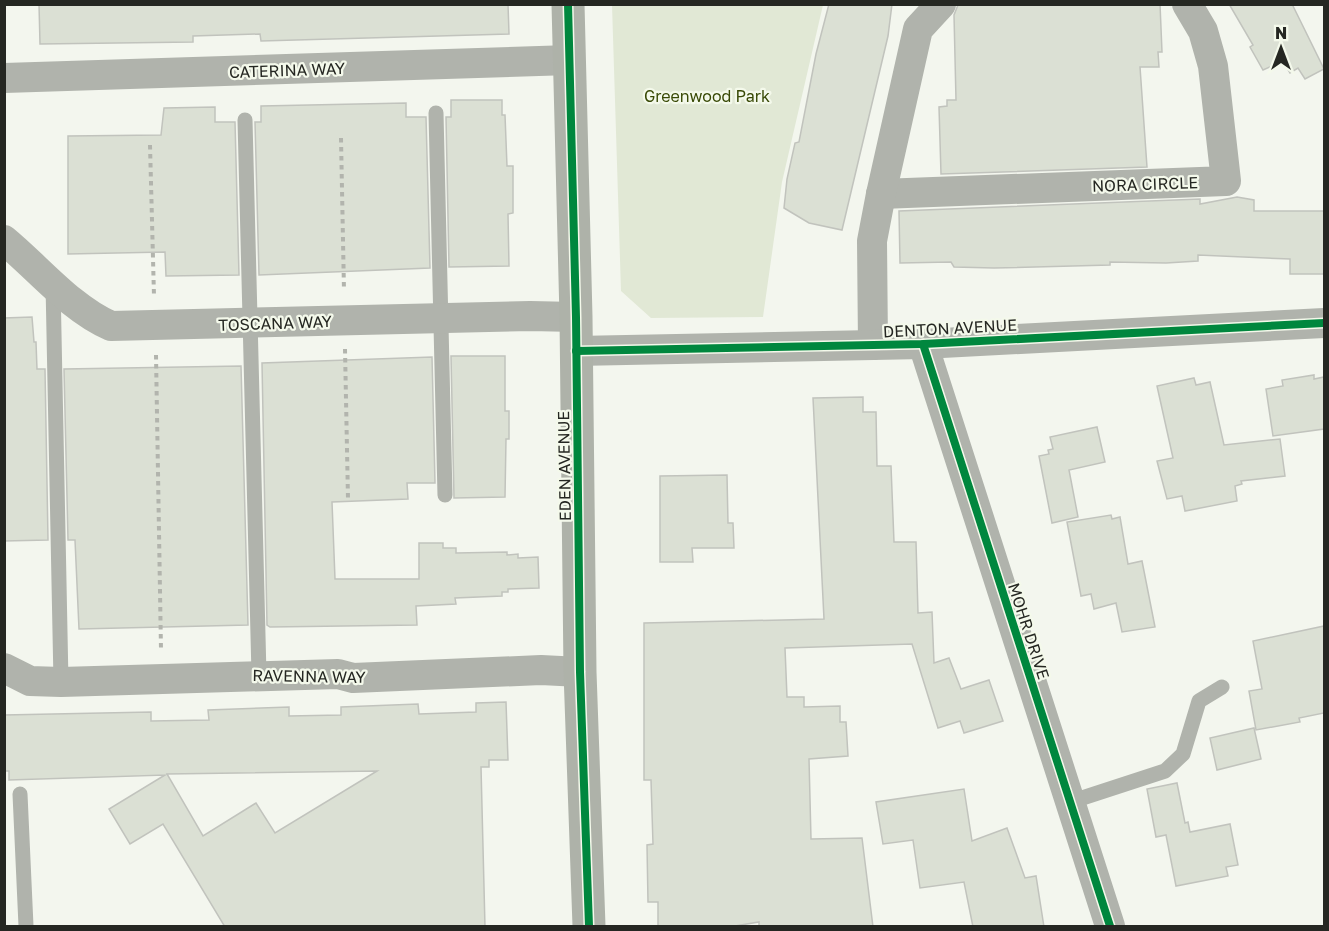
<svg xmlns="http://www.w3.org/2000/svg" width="1329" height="931" viewBox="0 0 1329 931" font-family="'Golos Text',sans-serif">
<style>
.green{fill:#e1e8d5}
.building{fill:#dbe0d4;stroke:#c1c3bd;stroke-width:1.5;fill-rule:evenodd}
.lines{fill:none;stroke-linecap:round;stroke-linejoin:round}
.path{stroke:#b2b4ad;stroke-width:4;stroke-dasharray:4.5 4.5;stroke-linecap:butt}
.lane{stroke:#b0b3ac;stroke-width:15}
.street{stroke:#b0b3ac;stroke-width:30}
.secondary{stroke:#aeb2a9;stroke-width:33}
.cycleway-casing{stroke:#f4f9eb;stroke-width:11}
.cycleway{stroke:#00873e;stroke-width:8}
.labels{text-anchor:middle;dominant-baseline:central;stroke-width:4.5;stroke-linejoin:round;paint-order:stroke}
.street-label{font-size:16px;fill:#252722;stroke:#f4f9eb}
.park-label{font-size:16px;fill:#384905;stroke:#f4f9eb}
</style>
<rect width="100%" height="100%" fill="#f3f6ee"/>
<polygon class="green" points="612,5 823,5 782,182 763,317 651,318 621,291"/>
<g class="building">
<polygon points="39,4 508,4 509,34 261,41 260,34 193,36 193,42 40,44"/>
<polygon points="829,4 892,4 888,36 842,230 809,223 784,208 787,179 795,143 799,142 816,54"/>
<polygon points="1160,4 1162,52 1158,52 1159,67 1140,67 1147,167 941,174 939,107 947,106 947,100 956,100 954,15 958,5"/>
<polygon points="1229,4 1292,4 1324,69 1305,79 1298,68 1290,73 1283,61 1263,70 1250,47 1253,45"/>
<polygon points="451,100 502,100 502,115 505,115 507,166 513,166 513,213 508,214 509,266 449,267 446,117 451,117"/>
<polygon points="406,103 406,117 426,117 430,268 259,275 255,122 261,122 261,106"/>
<polygon points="215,107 215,122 235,122 239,275 166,276 165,252 68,254 68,136 161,135 164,108"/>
<polygon points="1237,197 1254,200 1254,211 1324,211 1324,274 1290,274 1290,259 1198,255 1198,261 1166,263 1110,262 1110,265 994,268 954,267 951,262 900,263 899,211 1200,199 1200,204"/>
<polygon points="32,317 34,342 36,342 37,369 45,369 48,540 4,541 4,318"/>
<polygon points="451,356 505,356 505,411 509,411 509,439 506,439 505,497 454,498"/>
<polygon points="432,357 435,483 407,483 408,499 332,502 335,579 419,579 419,543 443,543 443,548 456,548 456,553 507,552 507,555 518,554 518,558 538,557 539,588 508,589 508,592 502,592 502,596 455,598 456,604 416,606 417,625 270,627 267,625 262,363"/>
<polygon points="241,366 248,625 79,629 75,540 68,540 64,369"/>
<polygon points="1314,375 1314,379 1324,377 1324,429 1273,436 1266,389 1283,386 1282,380"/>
<polygon points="1194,378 1196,385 1210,382 1224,445 1280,439 1285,476 1241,481 1242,484 1235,486 1237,501 1185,511 1182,496 1167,499 1157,461 1173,458 1157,386"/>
<polygon points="863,397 863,412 876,412 877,466 891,466 894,542 916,542 918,613 932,612 934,663 949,658 961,689 989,680 1003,721 964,733 960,721 938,728 912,644 785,648 787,697 804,697 804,707 840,706 840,722 846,722 848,756 809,759 811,839 862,838 873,927 759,927 759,922 729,927 658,927 658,902 648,902 647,845 653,844 651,780 644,780 644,623 824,619 813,398"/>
<polygon points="1097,427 1105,462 1069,470 1078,517 1052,523 1039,456 1049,454 1048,450 1053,449 1050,437"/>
<polygon points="727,475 728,523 733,523 734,548 692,548 693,562 660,562 660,476"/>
<polygon points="1111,515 1112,519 1120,517 1128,564 1142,561 1155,627 1122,632 1116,603 1094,609 1091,594 1081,596 1067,522"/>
<polygon points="1324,626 1324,713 1299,718 1300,722 1256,730 1249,691 1262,689 1253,641"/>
<path d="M506 702 508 760H489V767H481L485 927H225L163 824 130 844 109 809 165 775 9 780V771H4V715L151 712V721L209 720 208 710 289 707V716L341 715V707L418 704 419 714 476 712V703ZM377 771 275 833 256 803 203 836 167 774Z"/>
<polygon points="1254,728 1261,759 1217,770 1210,738"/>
<polygon points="1177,783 1185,823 1188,822 1190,832 1230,824 1238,865 1226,867 1228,876 1176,886 1166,835 1156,837 1147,789"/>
<polygon points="964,789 972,841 1007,828 1025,878 1036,876 1044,927 973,927 964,882 920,888 913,840 883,844 876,802"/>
</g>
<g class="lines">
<g class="path">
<polyline points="341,138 344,291"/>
<polyline points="150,145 154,296"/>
<polyline points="345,349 348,499"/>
<polyline points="156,355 161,650"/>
</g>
<g class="lane">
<polyline points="436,113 445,495"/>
<polyline points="245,120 259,675"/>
<polyline points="53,284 61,682"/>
<polyline points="20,794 26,926"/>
<polyline points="1070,802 1165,771 1183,754 1199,701 1222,687"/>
</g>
<g class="street">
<polyline points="4,78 570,60"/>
<polyline points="881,194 1226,181 1213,66 1203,31 1187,4"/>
<path d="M4 240C38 268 70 308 111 326L530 316 576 317"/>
<polyline points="923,344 1110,926"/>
<polyline points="873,345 872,241 881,194 918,29 941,4"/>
<polyline points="576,351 923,344 1324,323"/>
<polyline points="4,668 30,681 61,682 338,674 353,678 541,670 580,672"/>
</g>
<polyline class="secondary" points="568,4 576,317 580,672 589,926"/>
<defs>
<g id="cycleway">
<polyline points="568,4 576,317 580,672 589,926"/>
<polyline points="923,344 1110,926"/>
<polyline points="576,351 923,344 1324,323"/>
</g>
</defs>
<use href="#cycleway" class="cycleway-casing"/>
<use href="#cycleway" class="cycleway"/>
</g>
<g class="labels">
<g class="street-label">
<text transform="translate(287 70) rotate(-2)">CATERINA WAY</text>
<text transform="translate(1145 184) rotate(-2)">NORA CIRCLE</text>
<text transform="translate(275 323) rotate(-2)">TOSCANA WAY</text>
<text transform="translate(950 328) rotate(-3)">DENTON AVENUE</text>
<text transform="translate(564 466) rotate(-91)">EDEN AVENUE</text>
<text transform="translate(1029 631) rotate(72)">MOHR DRIVE</text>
<text transform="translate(309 676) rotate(1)">RAVENNA WAY</text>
</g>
<g class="park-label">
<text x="707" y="96">Greenwood Park</text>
</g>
</g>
<rect width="1329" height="931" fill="none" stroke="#252722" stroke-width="12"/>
<g transform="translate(1281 48)" stroke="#f4f9eb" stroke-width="4.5" paint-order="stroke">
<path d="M0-4.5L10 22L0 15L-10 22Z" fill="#252722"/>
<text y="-9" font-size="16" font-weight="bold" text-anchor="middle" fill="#252722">N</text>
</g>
</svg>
